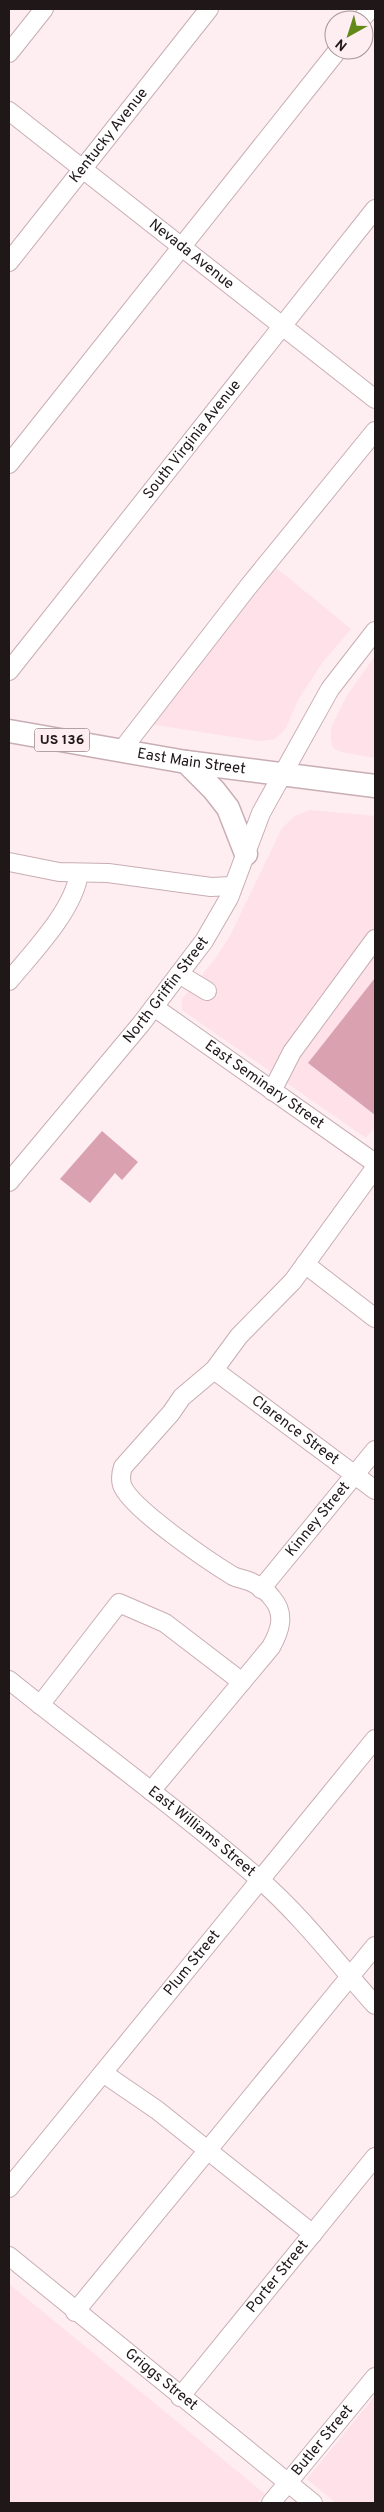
<svg xmlns="http://www.w3.org/2000/svg" width="384" height="2512" viewBox="0 0 384 2512" font-family="Overpass,sans-serif">
<style>
.built{fill:#ffe1e9}
.building{fill:#daa2b1}
.lines{fill:none;stroke-linecap:round;stroke-linejoin:round}
.minor-casing{stroke:#c8aeb4;stroke-width:20}
.major-casing{stroke:#c8aeb4;stroke-width:25}
.minor{stroke:#fff;stroke-width:18}
.major{stroke:#fff;stroke-width:22}
.labels{text-anchor:middle;dominant-baseline:central;stroke-width:4.5;stroke-linejoin:round;paint-order:stroke}
.shield{fill:#feedf1;stroke:#63575a;stroke-width:1}
.shield-label{font-size:14px;font-weight:bold;fill:#201719}
.street-label{font-size:15px;fill:#201719;stroke:#feedf1}
</style>
<rect width="100%" height="100%" fill="#feedf1"/>
<g class="built">
<polygon points="269,562 351,629 322,663 298,700 286,728 275,739 259,741 143,723"/>
<polygon points="375,656 375,758 341,752 333,748 331,740 331,728 346,697"/>
<polygon points="310,810 375,816 375,1127 366,1138 182,1010 182,999 215,959 230,936 282,828 295,816"/>
<polygon points="9,2284 265,2494 257,2503 9,2503"/>
<polygon points="375,2396 375,2503 336,2503 307,2479"/>
</g>
<g class="building">
<polygon points="375,978 375,1115 308,1063"/>
<polygon points="102,1131 138,1162 122,1180 115,1173 90,1203 60,1179"/>
</g>
<g class="lines">
<defs>
<g id="minor">
<polyline points="361,20 370,9"/>
<polyline points="9,53 44,9"/>
<path id="s1" d="M9 111 375 399"/>
<path id="s2" d="M9 262 209 9"/>
<polyline points="9,464 338,50"/>
<path id="s3" d="M9 671 375 209"/>
<polyline points="121,751 248,587 375,431"/>
<polyline points="9,862 59,872 108,873 211,887 233,886"/>
<polyline points="179,974 207,991"/>
<path d="M9 981C33 952 74 910 79 873"/>
<path id="s4" d="M154 1007 375 1163"/>
<polyline points="272,1091 292,1052 375,939"/>
<path id="s5" d="M9 1182 141 1024 204 941 229 898 261 813 330 689 375 631"/>
<polyline points="305,1264 375,1318"/>
<path id="s6" d="M214 1370 375 1490"/>
<path id="s7" d="M261 1589 375 1450"/>
<path id="s8" d="M9 1680C92 1747 179 1809 259 1879 302 1916 337 1963 375 2005"/>
<polyline points="40,1705 119,1603 165,1623 242,1682"/>
<path d="M151 1791 271 1647C280 1631 286 1614 272 1598 268 1592 258 1585 251 1582 245 1579 239 1579 233 1576 210 1562 130 1508 122 1485 120 1478 121 1473 123 1467L171 1413 182 1397 214 1370 239 1336 293 1281 375 1168"/>
<polyline points="103,2073 157,2110 313,2234"/>
<path id="s9" d="M9 2188 375 1739"/>
<path id="s10" d="M9 2256 313 2503"/>
<polyline points="75,2312 375,1946"/>
<path id="s11" d="M180 2397 375 2157"/>
<path id="s12" d="M271 2503 375 2377"/>
</g>
<g id="major">
<path id="s13" d="M9 731 186 762 375 786"/>
<polyline points="186,762 214,790 228,808 246,854"/>
</g>
</defs>
<use href="#minor" class="minor-casing"/>
<use href="#major" class="major-casing"/>
<use href="#minor" class="minor"/>
<use href="#major" class="major"/>
</g>
<g class="labels">
<rect class="shield" x="34.5" y="728.5" width="55" height="23" rx="4"/>
<g class="shield-label">
<text x="62" y="740">US 136</text>
</g>
<g class="street-label">
<text stroke="none"><textPath href="#s2" startOffset="161">Kentucky Avenue</textPath></text>
<text stroke="none"><textPath href="#s1" startOffset="232">Nevada Avenue</textPath></text>
<text stroke="none"><textPath href="#s3" startOffset="295">South Virginia Avenue</textPath></text>
<text stroke="none"><textPath href="#s13" startOffset="185">East Main Street</textPath></text>
<text stroke="none"><textPath href="#s5" startOffset="248">North Griffin Street</textPath></text>
<text stroke="none"><textPath href="#s4" startOffset="135">East Seminary Street</textPath></text>
<text stroke="none"><textPath href="#s6" startOffset="101">Clarence Street</textPath></text>
<text stroke="none"><textPath href="#s7" startOffset="90">Kinney Street</textPath></text>
<text stroke="none"><textPath href="#s8" startOffset="245">East Williams Street</textPath></text>
<text stroke="none"><textPath href="#s9" startOffset="290">Plum Street</textPath></text>
<text stroke="none"><textPath href="#s11" startOffset="155">Porter Street</textPath></text>
<text stroke="none"><textPath href="#s10" startOffset="196">Griggs Street</textPath></text>
<text stroke="none"><textPath href="#s12" startOffset="81">Butler Street</textPath></text>
</g>
</g>
<rect width="384" height="2512" fill="none" stroke="#201719" stroke-width="20"/>
<g transform="translate(349 35) rotate(219)"><circle r="24" fill="#feedf1" stroke="#a5979b"/>
<path d="M0-4L9 19L0 12L-9 19Z" fill="#618a18"/>
<text y="-8" font-size="14" font-weight="bold" text-anchor="middle" fill="#201719">N</text>
</g>
</svg>
